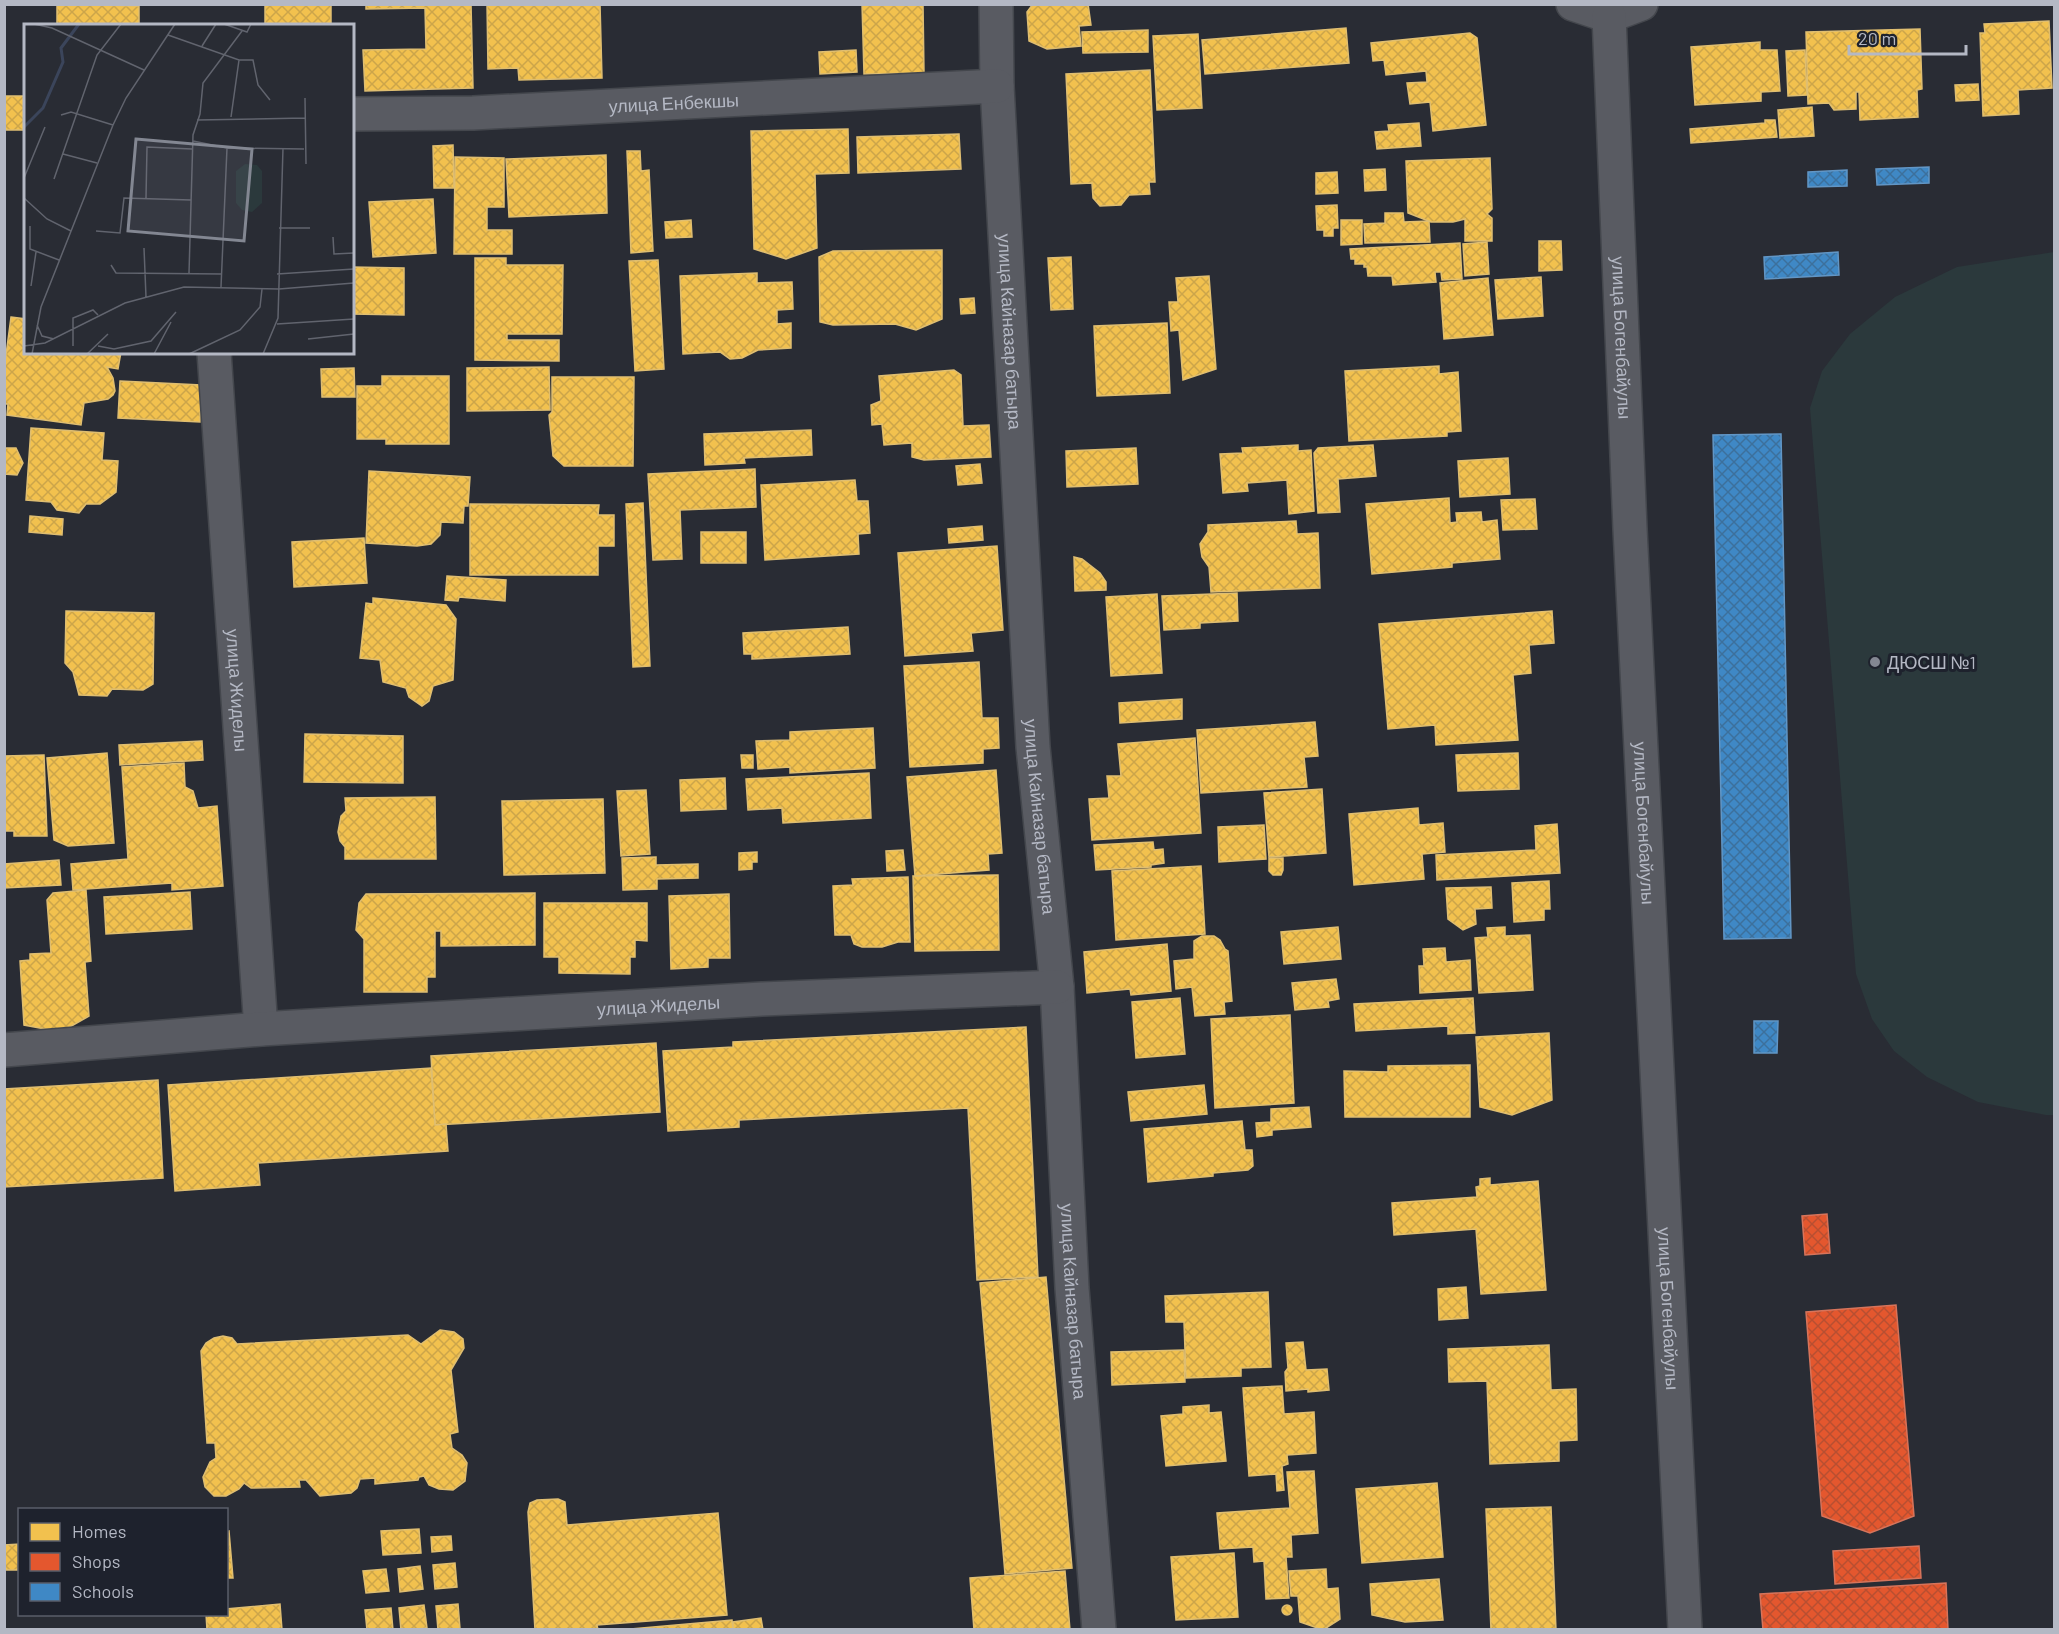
<svg xmlns="http://www.w3.org/2000/svg" width="2059" height="1634" viewBox="0 0 2059 1634" font-family="Barlow,sans-serif">
<style>
.green{fill:#2b393c}
.homes{fill:url(#homes-cross-hatch);stroke:#dfbe71;stroke-width:1.5}
.shops{fill:url(#shops-cross-hatch);stroke:#d6745b;stroke-width:1.5}
.schools{fill:url(#schools-cross-hatch);stroke:#6296c5;stroke-width:1.5}
.lines{fill:none;stroke-linecap:round;stroke-linejoin:round}
.minor-casing{stroke:#44474d;stroke-width:36}
.minor{stroke:#595b62;stroke-width:33}
.poi-dot{fill:#838792;stroke:#1e222d;stroke-width:2}
.labels{text-anchor:middle;dominant-baseline:central;stroke-width:6;stroke-linejoin:round;paint-order:stroke}
.street-label{font-size:18px;fill:#b4b8c4;stroke:#1e222d}
.poi-label{font-size:18px;fill:#b4b8c4;stroke:#1e222d;text-anchor:start}
.inset-river{fill:none;stroke:#3b455b;stroke-width:3}
.inset-road{fill:none;stroke:#61646e;stroke-width:1.5}
.view{fill:#838792;fill-opacity:0.15;stroke:#838792;stroke-width:3}
.inset-edge{fill:none;stroke:#b4b8c4;stroke-width:3}
</style>
<defs>
<pattern id="homes-cross-hatch" width="8" height="8" patternUnits="userSpaceOnUse" patternTransform="scale(1.5)"><rect width="8" height="8" fill="#f2c14e"/><path d="M0 0l8 8M0 8l8-8" fill="none" stroke="#cca54a"/></pattern>
<pattern id="shops-cross-hatch" width="8" height="8" patternUnits="userSpaceOnUse" patternTransform="scale(1.5)"><rect width="8" height="8" fill="#e4572e"/><path d="M0 0l8 8M0 8l8-8" fill="none" stroke="#b84f31"/></pattern>
<pattern id="schools-cross-hatch" width="8" height="8" patternUnits="userSpaceOnUse" patternTransform="scale(1.5)"><rect width="8" height="8" fill="#3f88c5"/><path d="M0 0l8 8M0 8l8-8" fill="none" stroke="#3c709c"/></pattern>
</defs>
<rect width="100%" height="100%" fill="#292c34"/>
<polygon class="green" points="2054,252 2054,1115 2046,1115 1978,1102 1927,1077 1894,1051 1872,1019 1856,974 1810,408 1822,371 1850,334 1895,297 1957,267"/>
<g class="homes">
<polygon points="57,4 139,6 139,26 57,26"/>
<polygon points="265,4 331,4 331,24 347,24 347,26 265,26"/>
<polygon points="366,4 471,4 473,88 365,91 363,50 426,49 425,8 366,9"/>
<polygon points="487,4 600,4 602,78 519,80 518,68 488,69"/>
<polygon points="862,4 923,4 924,73 864,74"/>
<polygon points="1033,4 1088,4 1091,25 1079,26 1081,46 1047,49 1029,41 1027,12"/>
<polygon points="2049,21 2052,88 2018,90 2019,114 1983,116 1980,33 1985,33 1984,24"/>
<polygon points="1346,28 1349,63 1205,74 1202,40"/>
<polygon points="1920,29 1922,89 1917,90 1918,117 1860,120 1859,92 1856,92 1856,109 1834,110 1829,103 1808,104 1806,32"/>
<polygon points="1148,30 1148,52 1083,53 1082,32"/>
<polygon points="1470,33 1477,38 1486,125 1433,131 1430,102 1410,104 1407,83 1427,82 1426,71 1386,75 1384,60 1373,61 1371,43"/>
<polygon points="1198,34 1202,108 1157,110 1153,36"/>
<polygon points="1760,42 1760,50 1777,50 1780,91 1761,92 1761,101 1695,105 1691,47"/>
<polygon points="856,50 857,72 820,74 819,52"/>
<polygon points="1805,50 1807,95 1788,96 1786,51"/>
<polygon points="1150,70 1155,182 1149,182 1150,194 1129,195 1121,205 1100,206 1093,198 1092,183 1071,184 1066,74"/>
<polygon points="1978,84 1979,100 1956,101 1955,85"/>
<rect x="4" y="96" width="22" height="34"/>
<polygon points="1812,107 1814,136 1780,138 1778,110"/>
<polygon points="1765,120 1775,120 1777,137 1691,143 1690,129 1765,123"/>
<polygon points="1419,123 1421,146 1377,149 1375,132 1389,131 1388,125"/>
<polygon points="848,129 849,173 815,174 817,248 786,259 754,249 751,131"/>
<polygon points="959,134 961,169 858,173 857,137"/>
<polygon points="453,145 454,188 434,188 433,146"/>
<polygon points="627,151 640,151 641,171 649,170 653,251 631,253"/>
<polygon points="606,155 607,213 509,217 506,159"/>
<polygon points="455,157 504,158 504,207 487,207 487,230 512,230 512,254 454,254"/>
<polygon points="1490,158 1492,209 1487,214 1492,218 1492,241 1465,241 1465,219 1453,222 1431,222 1408,213 1406,161"/>
<polygon points="1385,169 1386,190 1365,191 1364,170"/>
<polygon points="1337,172 1338,193 1316,194 1316,173"/>
<polygon points="433,199 436,253 373,257 369,202"/>
<polygon points="1337,205 1338,228 1333,228 1333,236 1324,236 1324,230 1317,230 1316,206"/>
<polygon points="1385,213 1403,213 1404,222 1429,221 1430,242 1365,243 1364,224 1385,223"/>
<polygon points="691,220 692,237 666,238 665,222"/>
<polygon points="1341,220 1362,220 1362,244 1341,245"/>
<polygon points="1539,241 1561,241 1562,270 1539,271"/>
<polygon points="1487,242 1489,274 1465,276 1463,244"/>
<polygon points="1460,243 1462,279 1442,280 1441,272 1435,272 1436,282 1393,285 1392,276 1368,276 1367,267 1364,267 1364,264 1355,264 1355,259 1351,259 1350,249"/>
<polygon points="942,250 942,319 916,330 895,324 833,325 820,322 819,257 833,251"/>
<polygon points="1071,257 1073,309 1051,310 1048,258"/>
<polygon points="475,258 506,258 506,265 563,265 562,334 507,334 507,340 559,340 559,361 475,360"/>
<polygon points="658,260 664,369 635,371 629,261"/>
<polygon points="352,267 404,268 404,315 352,314"/>
<polygon points="757,273 757,283 792,282 793,309 777,310 777,324 791,323 791,348 758,350 742,358 730,359 720,352 683,354 680,276"/>
<polygon points="1209,276 1216,369 1183,380 1179,330 1171,331 1169,302 1178,302 1176,278"/>
<polygon points="1541,277 1543,316 1498,319 1495,280"/>
<polygon points="1488,278 1493,335 1444,339 1440,283"/>
<polygon points="974,298 975,313 961,314 960,299"/>
<polygon points="11,317 26,319 26,352 121,352 118,369 107,367 113,378 115,391 113,395 108,399 84,403 81,425 7,415 8,404 4,404 4,370"/>
<polygon points="1167,323 1170,393 1097,396 1094,326"/>
<polygon points="1439,366 1439,374 1458,372 1461,431 1447,432 1447,436 1349,441 1345,371"/>
<polygon points="549,367 550,410 467,411 467,368"/>
<polygon points="354,368 355,397 322,397 321,369"/>
<polygon points="954,370 961,375 963,426 989,425 991,457 924,460 912,457 912,443 884,445 882,424 872,425 871,405 881,401 879,376"/>
<polygon points="382,376 449,376 449,444 386,444 386,439 357,439 357,386 382,386"/>
<polygon points="552,377 634,377 633,466 564,466 553,456 549,415 552,412"/>
<polygon points="120,381 201,385 200,422 118,418"/>
<polygon points="31,428 104,433 102,460 118,461 116,492 100,504 86,504 79,513 57,510 51,502 26,500"/>
<polygon points="811,430 812,455 744,458 745,463 705,465 704,434"/>
<polygon points="1298,445 1298,451 1311,450 1314,511 1289,514 1287,480 1247,483 1248,491 1223,493 1220,454 1243,453 1242,448"/>
<polygon points="1373,445 1376,476 1338,479 1340,512 1318,513 1314,453 1318,448"/>
<polygon points="4,448 16,448 23,463 17,475 4,474"/>
<polygon points="1136,448 1138,484 1067,487 1066,451"/>
<polygon points="1508,458 1510,494 1460,497 1458,461"/>
<polygon points="980,464 982,483 958,485 956,466"/>
<polygon points="755,469 756,507 680,510 682,559 653,560 648,474"/>
<polygon points="369,471 470,477 468,506 464,506 463,523 441,522 440,535 431,544 417,546 366,543"/>
<polygon points="855,480 857,501 868,501 870,533 858,534 859,554 765,560 761,485"/>
<polygon points="1449,498 1450,523 1457,522 1456,513 1481,512 1482,522 1497,520 1500,559 1452,563 1452,567 1372,574 1366,504"/>
<polygon points="1535,499 1537,529 1503,530 1501,500"/>
<polygon points="643,503 650,666 633,667 626,504"/>
<polygon points="470,504 599,505 598,515 614,515 614,546 598,546 598,575 470,575"/>
<polygon points="30,516 63,519 62,535 29,532"/>
<polygon points="1296,521 1297,534 1318,533 1320,588 1211,592 1209,567 1202,557 1200,544 1208,532 1208,525"/>
<polygon points="982,526 983,540 949,543 948,529"/>
<rect x="701" y="532" width="45" height="31"/>
<polygon points="364,538 367,583 294,587 292,542"/>
<polygon points="997,546 1003,630 971,633 973,651 905,656 898,553"/>
<polygon points="1074,557 1082,559 1100,573 1106,582 1106,590 1075,591"/>
<polygon points="447,576 506,580 505,601 459,597 458,601 445,600"/>
<polygon points="1237,593 1238,621 1200,623 1200,628 1164,630 1162,596"/>
<polygon points="1157,594 1162,673 1111,676 1106,597"/>
<polygon points="373,598 446,605 456,619 453,680 433,686 429,701 422,706 409,697 406,688 383,682 380,660 360,658 366,603 373,604"/>
<polygon points="66,611 154,613 153,684 143,690 112,689 107,696 79,695 73,672 65,663"/>
<polygon points="1552,611 1554,643 1529,645 1531,673 1513,675 1518,740 1436,745 1435,725 1388,729 1379,624"/>
<polygon points="848,627 850,654 752,659 752,654 744,654 743,633"/>
<polygon points="979,662 982,718 998,718 999,748 983,749 983,763 910,767 904,666"/>
<polygon points="1182,699 1182,719 1120,723 1119,703"/>
<polygon points="1315,722 1318,756 1304,757 1307,787 1201,793 1197,730"/>
<polygon points="873,728 875,768 790,773 790,767 758,769 756,741 790,740 790,732"/>
<polygon points="305,734 403,736 403,783 304,782"/>
<polygon points="1195,738 1201,833 1092,840 1089,799 1109,798 1107,776 1121,776 1118,744"/>
<polygon points="202,741 203,760 120,765 119,745"/>
<polygon points="107,753 114,843 68,846 54,840 47,758"/>
<polygon points="1518,753 1519,789 1458,791 1456,755"/>
<polygon points="44,755 47,836 14,836 14,831 4,831 4,756"/>
<polygon points="741,755 753,755 753,768 742,768"/>
<polygon points="184,763 185,787 193,791 198,808 217,806 223,886 172,890 172,883 73,890 71,864 128,859 122,767"/>
<polygon points="996,770 1002,853 988,854 989,870 915,876 907,777"/>
<polygon points="869,773 871,818 783,823 782,808 748,810 746,779"/>
<polygon points="725,778 726,809 681,811 680,780"/>
<polygon points="1322,789 1326,853 1269,857 1264,793"/>
<polygon points="646,790 650,854 621,856 617,791"/>
<polygon points="435,797 436,859 345,859 345,847 340,841 338,832 341,816 346,811 345,798"/>
<polygon points="603,799 605,873 504,875 502,801"/>
<polygon points="1418,808 1419,825 1443,823 1445,852 1422,854 1424,879 1354,885 1349,814"/>
<polygon points="1557,824 1560,873 1437,880 1436,855 1536,850 1535,826"/>
<polygon points="1264,825 1266,859 1219,862 1218,827"/>
<polygon points="1153,842 1154,850 1163,849 1164,863 1151,865 1151,867 1096,870 1094,845"/>
<polygon points="903,850 905,870 887,871 886,851"/>
<polygon points="757,852 757,862 752,862 752,869 739,870 739,853"/>
<polygon points="656,857 656,865 698,864 698,878 657,879 657,889 623,890 622,858"/>
<polygon points="1269,858 1283,858 1283,870 1281,875 1273,875 1269,871"/>
<polygon points="59,860 61,885 4,888 4,864"/>
<polygon points="1201,866 1205,934 1116,940 1112,871"/>
<polygon points="998,875 999,950 915,951 913,876"/>
<polygon points="908,877 910,942 898,942 882,947 862,947 854,944 851,935 835,935 833,886 853,885 852,879"/>
<polygon points="1549,881 1550,909 1544,909 1544,920 1514,922 1512,883"/>
<polygon points="1491,887 1492,908 1475,909 1476,924 1463,930 1448,919 1446,888"/>
<polygon points="86,890 91,961 85,962 89,1016 61,1032 24,1025 20,961 30,960 30,954 51,953 47,900 53,893"/>
<polygon points="190,892 192,929 106,934 104,897"/>
<polygon points="535,893 535,945 441,946 441,931 435,931 435,977 427,977 427,992 364,992 364,939 356,930 359,903 366,894"/>
<polygon points="729,894 730,958 708,958 708,967 671,969 669,896"/>
<polygon points="544,903 647,903 647,941 635,940 635,957 630,957 630,974 559,973 559,957 544,957"/>
<polygon points="1338,927 1341,959 1284,964 1281,932"/>
<polygon points="1505,927 1505,936 1530,935 1533,990 1479,993 1475,938 1488,937 1487,928"/>
<polygon points="1202,936 1214,936 1220,940 1225,949 1228,951 1232,1001 1224,1002 1225,1014 1195,1016 1192,987 1176,989 1174,961 1194,959 1194,941"/>
<polygon points="1167,944 1171,991 1131,995 1130,989 1087,993 1084,952"/>
<polygon points="1445,948 1446,962 1470,960 1471,990 1420,993 1419,966 1424,966 1423,949"/>
<polygon points="1336,979 1339,999 1328,1001 1329,1007 1295,1010 1292,983"/>
<polygon points="1180,998 1185,1054 1136,1058 1132,1002"/>
<polygon points="1473,998 1475,1033 1448,1034 1448,1026 1356,1031 1354,1004"/>
<polygon points="1290,1015 1294,1103 1215,1108 1211,1019"/>
<polygon points="1026,1027 1038,1277 977,1280 968,1108 739,1120 739,1127 668,1131 663,1051 733,1047 733,1042"/>
<polygon points="1549,1033 1552,1100 1512,1115 1480,1107 1476,1037"/>
<polygon points="656,1043 660,1112 435,1125 431,1056"/>
<polygon points="1470,1065 1470,1117 1345,1117 1344,1071 1388,1072 1388,1066"/>
<polygon points="431,1068 435,1125 446,1124 448,1151 258,1163 260,1185 175,1191 168,1085"/>
<polygon points="158,1080 163,1178 4,1187 4,1089"/>
<polygon points="1204,1085 1207,1114 1131,1121 1128,1092"/>
<polygon points="1309,1107 1311,1127 1272,1130 1272,1135 1257,1137 1256,1123 1271,1122 1271,1109"/>
<polygon points="1242,1121 1245,1150 1252,1150 1253,1166 1248,1170 1213,1173 1213,1176 1148,1182 1144,1129"/>
<polygon points="1490,1178 1490,1185 1538,1181 1546,1290 1481,1294 1476,1229 1394,1235 1392,1203 1477,1197 1476,1187 1480,1186 1480,1179"/>
<polygon points="1046,1277 1072,1568 1005,1574 980,1283"/>
<polygon points="1466,1287 1468,1318 1439,1320 1438,1289"/>
<polygon points="1268,1292 1271,1367 1241,1368 1241,1376 1186,1378 1184,1322 1166,1322 1165,1296"/>
<polygon points="440,1330 454,1332 463,1339 464,1348 451,1370 458,1432 450,1434 452,1448 462,1455 467,1463 465,1481 453,1490 439,1489 429,1485 424,1476 419,1477 418,1480 375,1484 375,1478 360,1479 357,1488 351,1493 320,1496 306,1480 299,1480 300,1487 251,1488 244,1483 239,1489 226,1496 214,1496 205,1487 203,1477 210,1462 216,1458 215,1443 207,1443 201,1351 206,1343 214,1338 223,1336 232,1338 237,1344 408,1335 421,1344"/>
<polygon points="1303,1342 1306,1370 1327,1369 1329,1390 1308,1392 1308,1389 1286,1391 1285,1372 1288,1368 1286,1343"/>
<polygon points="1549,1345 1551,1390 1576,1389 1577,1440 1559,1441 1559,1461 1490,1464 1487,1381 1449,1382 1448,1349"/>
<polygon points="1184,1350 1185,1382 1112,1385 1111,1352"/>
<polygon points="1282,1386 1284,1414 1314,1412 1316,1453 1287,1455 1288,1464 1282,1466 1284,1490 1277,1491 1276,1474 1249,1476 1243,1388"/>
<polygon points="1209,1405 1209,1413 1221,1412 1226,1461 1166,1466 1161,1416 1183,1414 1183,1407"/>
<polygon points="1314,1471 1318,1533 1291,1535 1292,1557 1286,1557 1289,1598 1266,1599 1264,1561 1254,1562 1253,1547 1220,1549 1217,1513 1290,1508 1287,1472"/>
<polygon points="1437,1483 1443,1557 1362,1563 1356,1489"/>
<polygon points="558,1499 565,1502 567,1525 718,1513 727,1615 597,1625 598,1630 535,1630 528,1512 530,1503 537,1500"/>
<polygon points="1551,1507 1556,1630 1491,1630 1486,1509"/>
<polygon points="419,1529 421,1553 383,1555 381,1531"/>
<polygon points="229,1531 233,1578 226,1578 226,1532"/>
<polygon points="451,1536 452,1550 432,1552 431,1537"/>
<polygon points="20,1544 20,1570 4,1570 4,1545"/>
<polygon points="1234,1553 1238,1617 1176,1620 1171,1557"/>
<polygon points="455,1563 457,1587 435,1589 433,1565"/>
<polygon points="420,1566 423,1589 400,1592 398,1569"/>
<polygon points="386,1569 389,1591 366,1593 363,1571"/>
<polygon points="1326,1569 1327,1589 1338,1588 1340,1619 1323,1630 1300,1622 1298,1596 1291,1596 1289,1571"/>
<polygon points="1065,1571 1070,1630 974,1630 970,1578"/>
<polygon points="1439,1579 1443,1620 1405,1622 1372,1615 1370,1584"/>
<polygon points="280,1604 282,1630 207,1630 206,1614 226,1614 226,1609"/>
<polygon points="458,1604 460,1629 438,1630 436,1606"/>
<polygon points="424,1605 427,1628 401,1630 399,1608"/>
<circle cx="1287" cy="1610" r="5"/>
<polygon points="391,1608 393,1630 367,1630 365,1610"/>
<polygon points="761,1618 763,1630 733,1630 733,1622"/>
<polygon points="732,1620 733,1630 619,1630"/>
</g>
<g class="shops">
<polygon points="1827,1214 1830,1253 1805,1255 1802,1216"/>
<polygon points="1896,1305 1914,1516 1870,1533 1822,1516 1806,1312"/>
<polygon points="1919,1546 1921,1578 1835,1584 1833,1551"/>
<polygon points="1946,1583 1948,1630 1763,1630 1760,1594"/>
</g>
<g class="schools">
<polygon points="1929,167 1929,183 1877,185 1876,169"/>
<polygon points="1847,170 1847,186 1808,187 1808,172"/>
<polygon points="1838,252 1839,275 1765,279 1764,257"/>
<polygon points="1781,434 1791,938 1724,939 1713,435"/>
<polygon points="1754,1021 1778,1021 1777,1053 1754,1053"/>
</g>
<g class="lines">
<defs>
<g id="minor">
<path id="s1" d="M996 4 997 86 1033 747 1057 987 1072 1288 1099 1630"/>
<polyline points="1573,4 1609,16 1641,4"/>
<path id="s2" d="M1609 16 1630 529 1685 1630"/>
<path id="s3" d="M352 114 473 113 997 86"/>
<path id="s4" d="M214 352 261 1029"/>
<path id="s5" d="M4 1050 261 1029 762 999 1057 987"/>
</g>
</defs>
<use href="#minor" class="minor-casing"/>
<use href="#minor" class="minor"/>
</g>
<circle class="poi-dot" cx="1875" cy="662" r="6"/>
<g class="labels">
<g class="street-label">
<text stroke="none"><textPath href="#s3" startOffset="322">улица Енбекшы</textPath></text>
<text stroke="none"><textPath href="#s1" startOffset="328">улица Кайназар батыра</textPath></text>
<text stroke="none"><textPath href="#s2" startOffset="322">улица Богенбайулы</textPath></text>
<text stroke="none"><textPath href="#s4" startOffset="339">улица Жиделы</textPath></text>
<text stroke="none"><textPath href="#s1" startOffset="814">улица Кайназар батыра</textPath></text>
<text stroke="none"><textPath href="#s2" startOffset="808">улица Богенбайулы</textPath></text>
<text stroke="none"><textPath href="#s5" startOffset="656">улица Жиделы</textPath></text>
<text stroke="none"><textPath href="#s1" startOffset="1300">улица Кайназар батыра</textPath></text>
<text stroke="none"><textPath href="#s2" startOffset="1294">улица Богенбайулы</textPath></text>
</g>
<g class="poi-label">
<text x="1887" y="662">ДЮСШ №1</text>
</g>
</g>
<g transform="translate(24 24)">
<rect width="330" height="330" fill="#292c34"/>
<path d="M221 140 233 141 238 147V179L228 188 218 186 212 179V147Z" fill="#2b393c"/>
<path class="inset-river" d="M0 103 19 84 39 38 37 24 55 0"/>
<path class="inset-road" d="M10 0 28 4 120 46M200 0 223 8 227 0M144 11 215 36H229L234 61 246 76M178 22 192 0M281 74 282 140M37 91 47 88 89 101M207 93 215 36M173 96 281 94M169 117 203 124 280 125M39 130 73 139M0 154 21 103M30 155 73 31 97 0M0 174 23 195 47 207M122 174 123 123 168 125M6 202V225L35 236M255 204H286M72 207 96 209 100 174 167 176M309 213 310 230 330 229M120 224 122 273M87 241 92 249 198 250M165 249 169 111 176 90 179 59 218 7M253 250 330 245M7 262 12 228M197 263 203 124M253 300 330 295M13 301 18 312 30 315M284 315 330 310M0 322 21 319 101 279 160 263 255 265 330 259M49 322V294L69 286 74 291M74 322 90 325 127 317 152 288M8 330 17 283 89 101 102 74 151 0M63 330 84 310M130 330 147 298M165 330 216 306 236 283 238 265M239 330 254 294 259 124"/>
<path class="view" d="M112 115 228 125 220 217 104 207Z"/>
<rect width="330" height="330" class="inset-edge"/>
</g>
<rect width="2059" height="1634" fill="none" stroke="#b4b8c4" stroke-width="12"/>
<rect x="18" y="1508" width="210" height="108" fill="#1e222d" stroke="#5a5e69" stroke-width="1.5"/>
<rect x="30" y="1523" width="30" height="18" fill="#f2c14e" stroke="#5a5e69" stroke-width="1.5"/>
<text x="72" y="1538" font-size="18" fill="#b4b8c4">Homes</text>
<rect x="30" y="1553" width="30" height="18" fill="#e4572e" stroke="#5a5e69" stroke-width="1.5"/>
<text x="72" y="1568" font-size="18" fill="#b4b8c4">Shops</text>
<rect x="30" y="1583" width="30" height="18" fill="#3f88c5" stroke="#5a5e69" stroke-width="1.5"/>
<text x="72" y="1598" font-size="18" fill="#b4b8c4">Schools</text>
<path d="M1849 45v9h117v-9" fill="none" stroke="#b4b8c4" stroke-width="3"/>
<text x="1858" y="45" font-size="18" fill="#b4b8c4" stroke="#1e222d" stroke-width="4.5" paint-order="stroke">20 m</text>
</svg>
